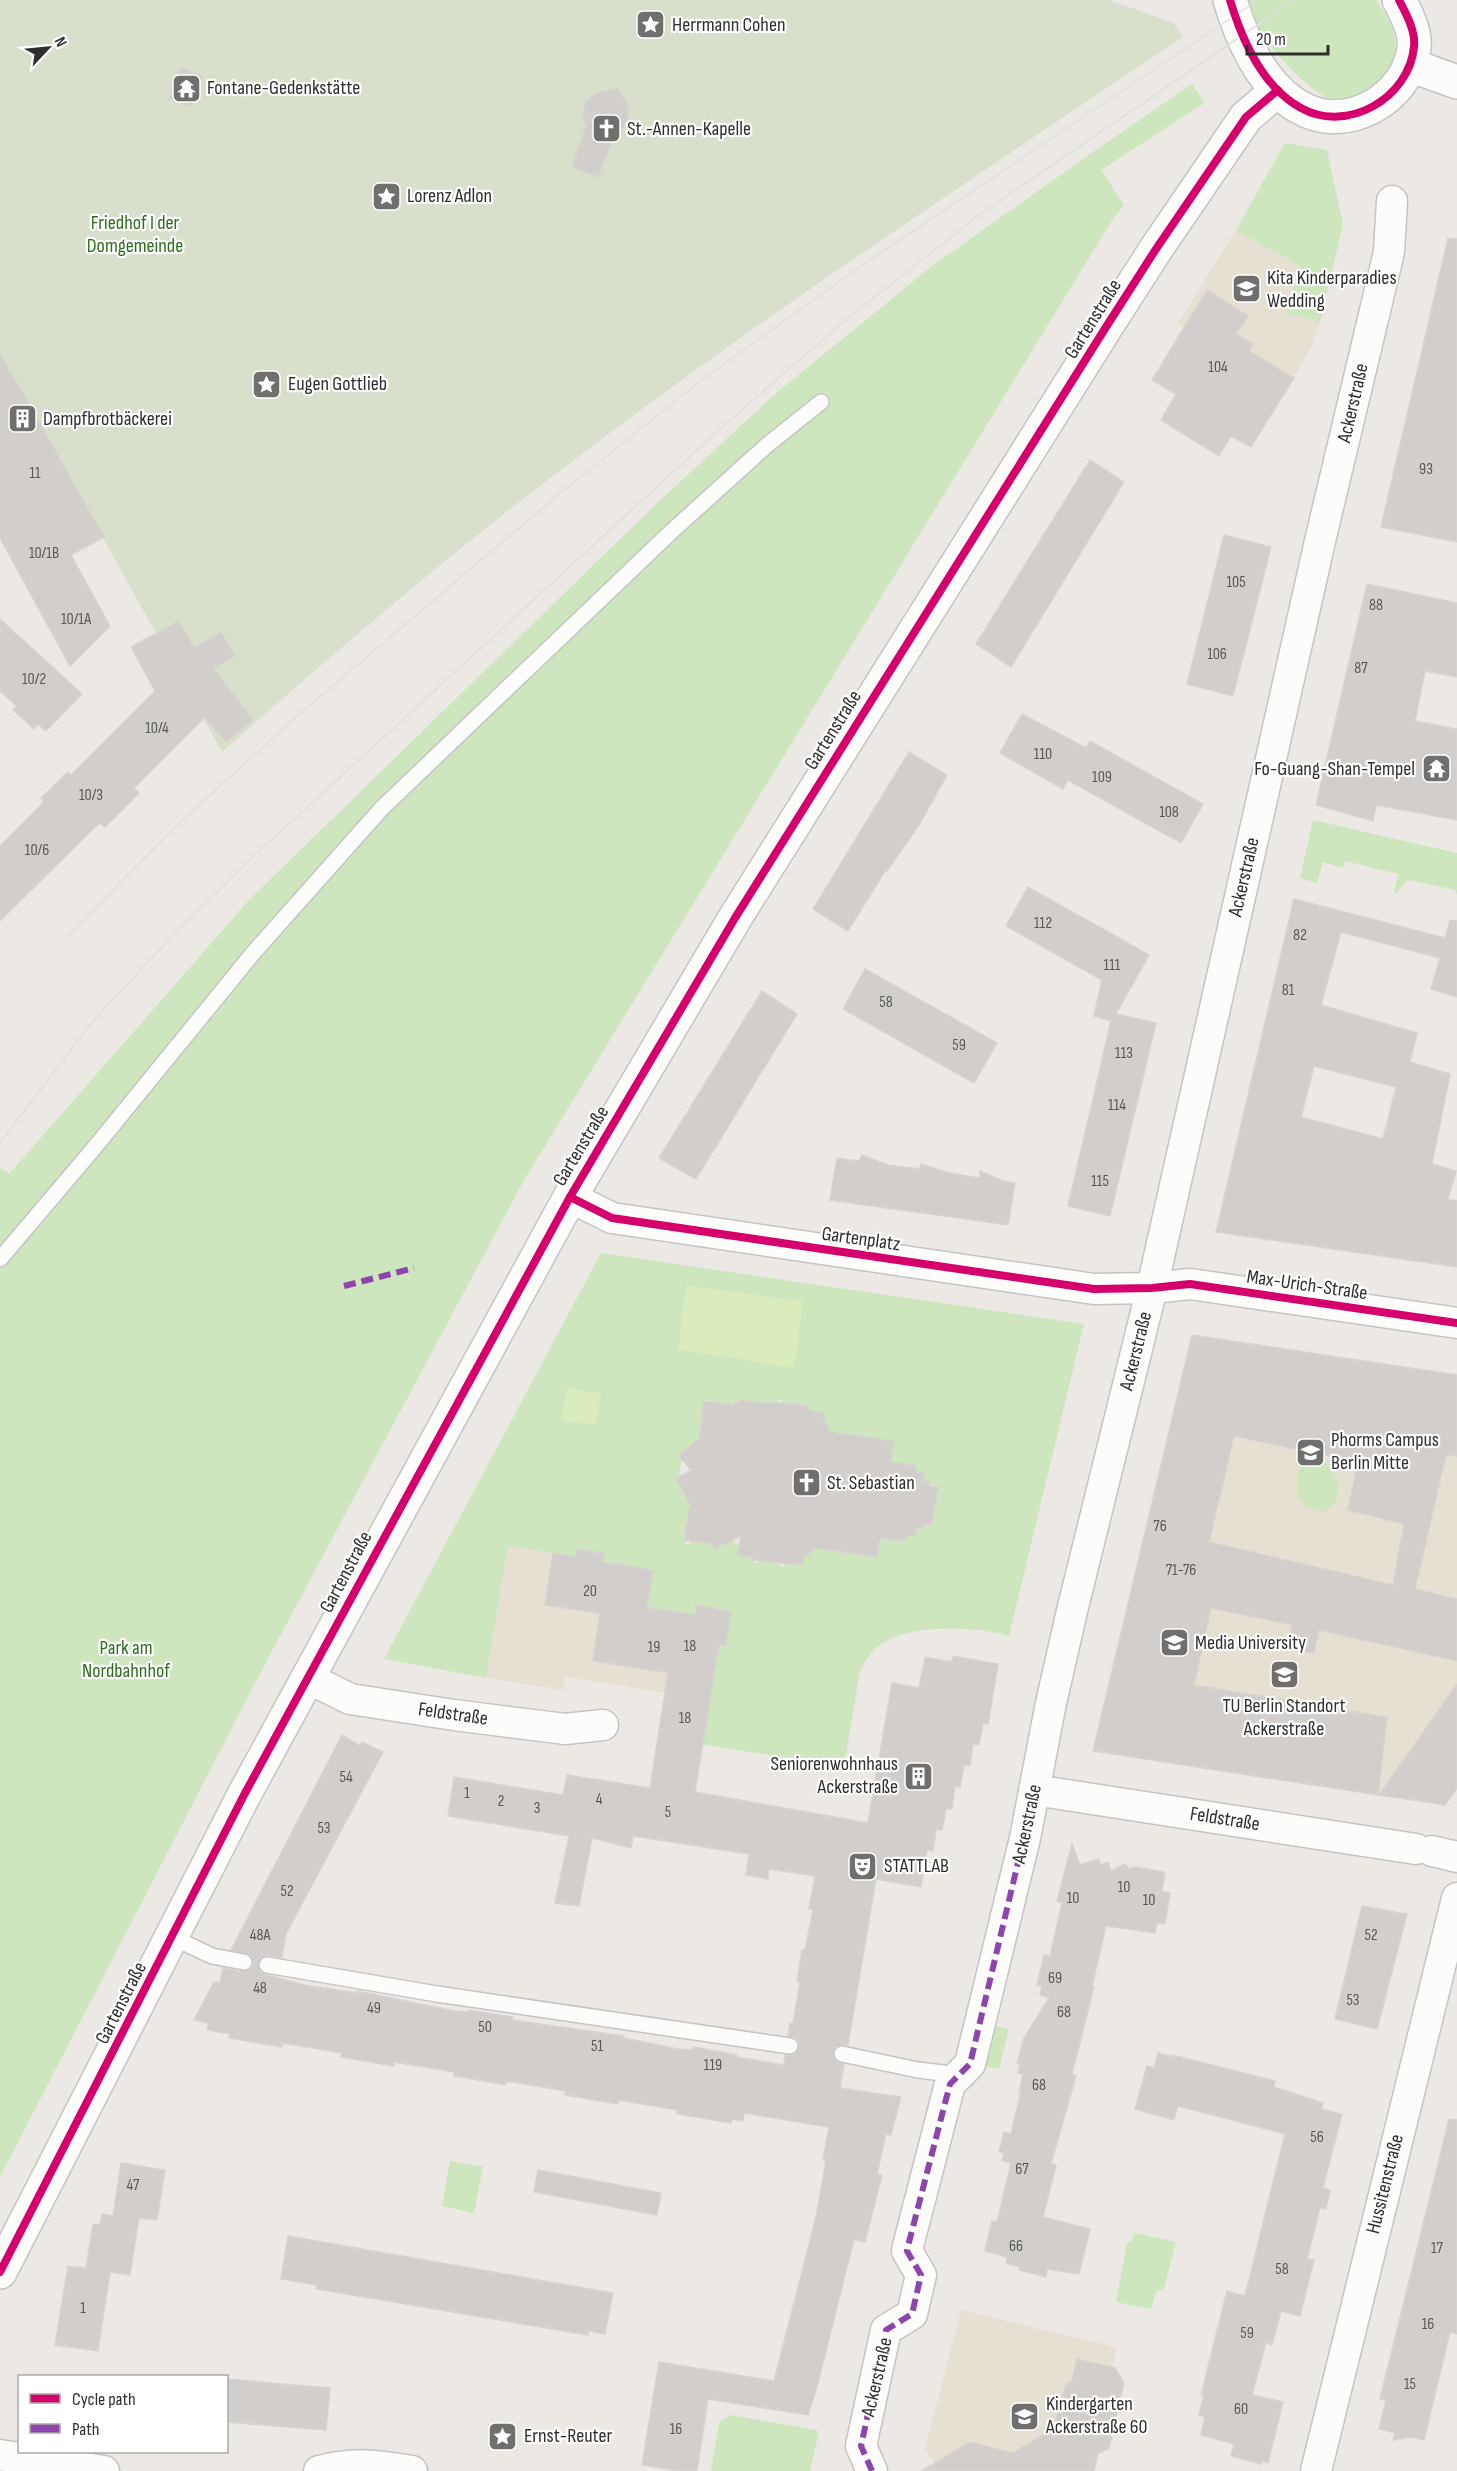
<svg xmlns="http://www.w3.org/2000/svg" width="1457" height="2471" viewBox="0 0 1457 2471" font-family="'Sofia Sans Condensed',sans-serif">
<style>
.education{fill:#e6e0d3}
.green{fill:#cee6be;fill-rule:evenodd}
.cemetery{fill:#d8e0cc}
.pitch{fill:#d9eabb}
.building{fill:#d1cecb;stroke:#d7d4d0;stroke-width:1.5;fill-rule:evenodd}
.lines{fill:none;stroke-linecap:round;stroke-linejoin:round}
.service-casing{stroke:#c5c4c5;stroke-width:18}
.minor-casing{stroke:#c5c4c5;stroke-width:33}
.tertiary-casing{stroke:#c5c4c5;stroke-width:36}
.service{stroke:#fcfcfb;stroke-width:15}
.minor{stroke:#fcfcfb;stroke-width:30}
.tertiary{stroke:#fcfcfb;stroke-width:33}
.tram{stroke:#dfdfe1;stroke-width:1.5}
.quiet{stroke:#8e44ad;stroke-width:6;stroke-dasharray:12 6;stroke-linecap:butt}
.cycleway-casing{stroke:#fff;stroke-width:11}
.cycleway{stroke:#d6006c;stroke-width:8}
.labels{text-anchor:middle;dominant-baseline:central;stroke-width:4.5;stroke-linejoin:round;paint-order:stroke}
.number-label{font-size:16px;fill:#585857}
.poi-label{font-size:20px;fill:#2e2e2e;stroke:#fff;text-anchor:start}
.park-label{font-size:20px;fill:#2c6e1b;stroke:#fff}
.street-label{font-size:20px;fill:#2e2e2e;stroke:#fff}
</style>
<rect width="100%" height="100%" fill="#ece8e4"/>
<g class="education">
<polygon points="1236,230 1300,266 1286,312 1320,322 1311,348 1285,392 1178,323"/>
<polygon points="1192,1335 1457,1375 1457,1788 1445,1805 1093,1751"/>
<polygon points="508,1546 653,1570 696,1605 731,1612 726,1646 665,1693 566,1677 562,1690 486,1678"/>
<polygon points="961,2310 1116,2347 1113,2367 1124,2383 1109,2448 1098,2454 1094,2471 933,2471 935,2463 925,2449"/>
</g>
<g class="green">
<path d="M1247 0H1376C1384 13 1394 25 1395 41 1398 73 1364 109 1330 99 1310 92 1266 45 1256 26 1252 18 1250 8 1247 0Z"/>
<polygon points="1192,84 1204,102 1203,104 1101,170 1124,205 1111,222 523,1182 265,1664 0,2177 0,1170 1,1168 9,1174 250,899 653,507 775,394 932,266 1090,154"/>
<polygon points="1285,143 1327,150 1343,224 1320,322 1286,313 1300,266 1236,230"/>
<polygon points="1313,820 1457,853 1457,895 1455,890 1410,880 1405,882 1398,892 1394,894 1398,874 1345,861 1343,868 1323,862 1317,883 1300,878"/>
<path d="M601 1253 1084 1324 1009 1636C976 1626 915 1624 884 1642 873 1648 865 1661 860 1671L844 1767 701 1744 719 1645 726 1646 731 1612 696 1605 695 1615 647 1607 653 1570 602 1562 604 1553 578 1549 576 1557 508 1546 486 1678 384 1659ZM709 1399 711 1402 732 1405 777 1404 776 1401 780 1399 782 1403 803 1406 807 1404 808 1407 806 1412 825 1413 824 1423 831 1431V1435L841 1437 842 1433 894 1441 891 1462H895L898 1469 902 1463 913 1465C921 1476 924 1484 938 1487L932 1525 924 1524 923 1528 917 1527 916 1536 909 1535 903 1541 880 1538 877 1557 814 1546V1550H811L808 1555H804L803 1565 784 1563 785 1566 782 1567 780 1564 760 1561 756 1564 754 1561 757 1555H738L739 1545 735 1544 733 1538 714 1549 712 1544 692 1541 687 1545 685 1541 688 1539 693 1508 690 1504 694 1500 681 1482 678 1483 676 1479 679 1477 682 1459 679 1456 698 1445 699 1441H702L708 1405 706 1401Z"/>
<polygon points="1312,1460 1329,1464 1338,1482 1336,1502 1324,1512 1307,1507 1297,1496 1297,1477 1300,1467"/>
<polygon points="995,2026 1009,2029 999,2069 984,2066"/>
<polygon points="450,2161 483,2167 474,2213 442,2206"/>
<polygon points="1134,2233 1176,2242 1164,2288 1156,2292 1151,2309 1116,2302 1127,2243 1131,2242"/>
<polygon points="731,2415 816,2430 819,2432 810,2471 711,2471 719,2422"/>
</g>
<path class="cemetery" d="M0 0H1109L1174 23 1183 37C978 175 771 310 574 460 452 552 336 651 222 752L0 353Z"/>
<g class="pitch">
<polygon points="686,1285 803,1301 794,1368 678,1350"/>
<polygon points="567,1387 601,1394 595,1426 561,1420"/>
</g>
<g class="building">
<polygon points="181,68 202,76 192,106 169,99"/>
<polygon points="617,88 628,104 628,118 623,128 614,136 598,177 572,167 586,126 583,114 586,101 597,93"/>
<polygon points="1448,238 1457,239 1457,542 1381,527"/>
<polygon points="1207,290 1248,316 1236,334 1253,344 1249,351 1294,378 1251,447 1231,436 1219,456 1161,420 1176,394 1152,380"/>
<polygon points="0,353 104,537 71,555 110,626 70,666 0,538"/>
<polygon points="1090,460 1124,482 1011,667 976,644"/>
<polygon points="1224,535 1271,547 1233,696 1187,684"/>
<polygon points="1367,584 1457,603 1457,677 1425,671 1415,721 1457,729 1457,820 1376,805 1373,821 1316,805"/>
<polygon points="0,619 82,694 46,731 38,724 34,729 13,710 17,706 0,691"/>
<polygon points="179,621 194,648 221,632 235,656 213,668 253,720 226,742 205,717 134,788 139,793 105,827 99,823 0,921 0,846 44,802 41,798 68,772 71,775 155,691 131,647"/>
<polygon points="1022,714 1086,748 1090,741 1203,804 1181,843 1068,780 1063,789 1000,753"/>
<polygon points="909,752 947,775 919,825 887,871 885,871 848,931 813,909"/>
<polygon points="1028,887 1149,955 1116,1014 1156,1023 1110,1216 1068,1206 1111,1021 1094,1016 1102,980 1006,926"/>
<path d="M1294 899 1445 938 1450 920 1457 921V997L1431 989 1440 958 1341 932 1321 1005 1417 1033 1410 1062 1450 1074 1432 1164 1456 1171 1448 1199 1457 1201V1267L1216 1232ZM1314 1066 1396 1087 1383 1139 1301 1117Z"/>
<polygon points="865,969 997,1043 974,1083 843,1009"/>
<polygon points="762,991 797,1014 696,1179 659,1158"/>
<polygon points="862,1155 888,1165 920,1169 921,1164 949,1173 980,1178 980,1171 1003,1181 1015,1183 1008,1225 830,1200 837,1158 859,1161"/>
<path d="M1192 1335 1457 1375V1456L1446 1455 1415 1589 1457 1599V1661L1319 1630 1314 1653 1287 1648 1292 1625 1211 1608 1194 1685 1387 1717 1378 1795 1093 1751ZM1234 1436 1358 1462 1348 1510 1404 1524 1393 1585 1209 1542Z"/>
<polygon points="742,1400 769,1404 775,1402 808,1406 810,1410 825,1413 824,1423 827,1424 831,1432 894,1441 891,1462 913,1465 918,1472 925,1473 924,1481 930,1482 929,1486 938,1487 932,1525 924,1524 923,1528 917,1527 916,1536 909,1535 903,1541 880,1538 877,1557 814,1548 808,1555 804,1555 803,1565 753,1560 751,1557 737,1555 741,1536 714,1549 712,1544 684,1540 690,1504 676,1479 691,1470 679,1456 696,1440 699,1441 704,1401 732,1405"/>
<polygon points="577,1549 604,1553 602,1562 653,1570 647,1607 695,1615 696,1605 731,1612 726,1646 719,1645 695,1792 868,1823 892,1683 919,1688 925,1657 952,1662 953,1656 998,1664 988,1724 983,1723 979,1745 973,1744 970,1766 964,1765 960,1787 955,1786 952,1809 946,1809 942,1830 936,1830 933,1851 927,1850 921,1887 876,1879 848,2045 840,2045 835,2047 833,2056 836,2062 844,2064 840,2088 901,2097 891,2135 886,2134 877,2174 882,2175 865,2242 854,2239 817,2387 808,2415 708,2399 697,2471 679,2471 642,2465 659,2362 774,2381 816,2217 826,2161 823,2160 829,2127 744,2113 743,2121 732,2119 731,2123 677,2114 678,2110 618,2100 618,2104 565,2095 566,2091 507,2081 506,2085 454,2076 454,2072 394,2062 394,2066 341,2057 342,2053 283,2043 282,2047 229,2038 230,2034 207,2030 208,2023 194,2020 214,1982 220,1983 223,1968 243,1972 252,1968 254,1963 251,1955 231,1950 342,1735 360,1746 362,1742 383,1752 286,1934 282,1958 268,1955 260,1958 258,1968 261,1973 304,1985 357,1993 357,1991 454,2011 468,2012 469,2010 513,2017 512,2020 624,2036 624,2038 678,2049 693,2050 693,2047 737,2055 737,2057 784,2065 785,2055 793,2055 797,2052 799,2042 796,2038 788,2036 790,2023 793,2023 800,1982 797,1981 802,1950 805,1950 813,1910 809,1909 815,1876 769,1869 768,1879 746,1875 749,1854 633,1836 631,1848 592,1838 579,1906 555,1903 569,1836 448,1816 454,1777 563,1795 567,1775 650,1788 668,1673 593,1661 600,1613 545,1605 553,1553 576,1557"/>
<polygon points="1457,1684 1457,1788 1445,1805 1379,1795"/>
<polygon points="1072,1844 1080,1865 1098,1859 1101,1865 1108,1862 1111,1871 1125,1864 1129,1869 1135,1867 1165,1872 1162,1891 1170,1893 1165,1924 1157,1923 1155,1933 1106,1926 1092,1986 1094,1987 1072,2074 1076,2076 1051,2164 1056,2165 1043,2217 1090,2229 1079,2274 1047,2269 1046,2277 1019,2270 1020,2267 1006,2263 1007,2257 985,2251 992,2221 997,2222 1011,2163 1002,2161 1004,2153 999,2152 1004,2132 1011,2134 1021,2091 1019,2091 1023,2074 1018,2073 1020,2064 1017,2063 1024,2038 1049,1998 1040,1995 1042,1986 1037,1985 1044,1955 1050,1956 1062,1903 1057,1901"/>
<polygon points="1362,1906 1407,1914 1377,2029 1335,2019"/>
<polygon points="1158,2053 1173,2057 1173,2055 1275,2081 1274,2087 1323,2103 1321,2109 1342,2114 1323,2188 1330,2190 1326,2209 1320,2208 1307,2259 1314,2260 1300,2316 1281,2311 1272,2345 1266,2343 1252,2395 1283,2402 1268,2463 1262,2461 1261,2464 1231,2456 1234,2444 1201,2435 1205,2417 1199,2415 1204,2395 1201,2395 1227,2291 1245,2296 1285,2134 1178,2106 1174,2120 1135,2109 1147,2066 1154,2068"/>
<polygon points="1449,2119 1457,2120 1457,2334 1450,2332 1424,2440 1411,2437 1393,2440 1395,2433 1379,2429 1386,2400 1380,2399"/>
<polygon points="121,2163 165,2170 157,2220 139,2218 130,2275 110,2272 98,2351 55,2345 68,2266 86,2268 93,2224 100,2225 102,2214 113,2216"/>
<polygon points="538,2170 661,2193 657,2215 534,2192"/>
<polygon points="288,2236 613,2293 605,2334 588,2331 588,2335 316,2289 317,2285 281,2279"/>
<polygon points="1077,2359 1115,2368 1124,2383 1109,2448 1098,2454 1094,2471 921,2471 970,2442 1013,2453 1054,2428 1065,2386 1072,2380"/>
<polygon points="226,2379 330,2388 326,2430 226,2422"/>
</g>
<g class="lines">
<defs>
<g id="service">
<polyline points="0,1259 95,1147 254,952 382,808 672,531 766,446 821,402"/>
<polyline points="172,1937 212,1956 244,1962"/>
<polyline points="267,1965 437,1994 790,2046"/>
<polyline points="842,2054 918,2070 959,2075"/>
</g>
<g id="minor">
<polyline points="570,1197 612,1218 1094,1289 1152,1288 1190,1284 1457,1323"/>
<polyline points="308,1678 350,1699 454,1715 565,1729 603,1725"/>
<polyline points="1034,1790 1416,1849"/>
<polyline points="1432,1851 1457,1857"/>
<polyline points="0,2455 104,2471"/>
<path d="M319 2471C355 2462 377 2465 412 2471"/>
<polyline points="872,2471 861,2446 886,2330 912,2314 921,2275 907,2251 908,2246 950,2084 970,2064 1025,1838 1051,1703 1072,1611 1152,1288 1320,541 1389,252 1392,201"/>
<polyline points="1316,2471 1457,1898"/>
</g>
<g id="tertiary">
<path d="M1230 0C1242 40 1262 87 1301 108 1347 134 1409 98 1414 47 1416 32 1406 13 1399 0"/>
<polyline points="1410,65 1457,82"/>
<polyline points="0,2272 244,1795 570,1197 735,918 1106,327 1156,249 1246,117 1278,90"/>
</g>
</defs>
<use href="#service" class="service-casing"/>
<use href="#minor" class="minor-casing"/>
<use href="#tertiary" class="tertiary-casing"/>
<use href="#service" class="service"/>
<use href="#minor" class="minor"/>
<use href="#tertiary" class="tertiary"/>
<g class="tram">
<polyline points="68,936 176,826 296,717 559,494 703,379 861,266 1258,0"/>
<polyline points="0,1143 92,1022 180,928 256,854 720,429 842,323 979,215 1294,0"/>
</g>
<g class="quiet">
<polyline points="344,1286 414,1268"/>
<polyline points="872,2471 861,2446 886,2330 912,2314 921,2275 907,2251 908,2246 950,2084 970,2064 1026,1829"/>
</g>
<defs>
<g id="cycleway">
<path d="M1230 0C1242 40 1262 87 1301 108 1347 134 1409 98 1414 47 1416 32 1406 13 1399 0"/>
<polyline points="570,1197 612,1218 1094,1289 1152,1288 1190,1284 1457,1323"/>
<polyline points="0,2272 244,1795 570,1197 735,918 1106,327 1156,249 1246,117 1278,90"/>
</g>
</defs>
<use href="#cycleway" class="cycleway-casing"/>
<use href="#cycleway" class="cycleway"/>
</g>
<defs>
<symbol id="sight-square" viewBox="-11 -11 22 22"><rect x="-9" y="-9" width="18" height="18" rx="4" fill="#706f6e" stroke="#fff"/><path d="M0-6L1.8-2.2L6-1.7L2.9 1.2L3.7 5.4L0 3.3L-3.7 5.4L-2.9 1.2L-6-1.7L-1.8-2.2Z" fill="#fff"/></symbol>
<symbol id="temple-square" viewBox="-11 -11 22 22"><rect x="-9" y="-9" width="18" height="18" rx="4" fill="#706f6e" stroke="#fff"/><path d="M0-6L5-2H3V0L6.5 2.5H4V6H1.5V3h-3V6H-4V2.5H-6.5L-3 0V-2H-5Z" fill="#fff"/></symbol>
<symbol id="church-square" viewBox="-11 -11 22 22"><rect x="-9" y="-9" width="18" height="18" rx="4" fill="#706f6e" stroke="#fff"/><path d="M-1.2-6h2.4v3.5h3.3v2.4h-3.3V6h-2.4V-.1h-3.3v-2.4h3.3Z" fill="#fff"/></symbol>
<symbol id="school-square" viewBox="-11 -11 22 22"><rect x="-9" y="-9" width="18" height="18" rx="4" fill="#706f6e" stroke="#fff"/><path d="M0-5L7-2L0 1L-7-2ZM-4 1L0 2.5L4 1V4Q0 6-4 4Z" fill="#fff"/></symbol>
<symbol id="building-square" viewBox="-11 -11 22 22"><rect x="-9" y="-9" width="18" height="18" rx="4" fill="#706f6e" stroke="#fff"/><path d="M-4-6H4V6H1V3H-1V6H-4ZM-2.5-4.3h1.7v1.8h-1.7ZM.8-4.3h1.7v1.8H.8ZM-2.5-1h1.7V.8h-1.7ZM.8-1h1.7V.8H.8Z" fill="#fff"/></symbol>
<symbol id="university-square" viewBox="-11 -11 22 22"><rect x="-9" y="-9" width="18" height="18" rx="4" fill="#706f6e" stroke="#fff"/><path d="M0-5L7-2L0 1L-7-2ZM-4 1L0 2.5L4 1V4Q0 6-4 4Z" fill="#fff"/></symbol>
<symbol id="theatre-square" viewBox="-11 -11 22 22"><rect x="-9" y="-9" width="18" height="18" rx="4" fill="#706f6e" stroke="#fff"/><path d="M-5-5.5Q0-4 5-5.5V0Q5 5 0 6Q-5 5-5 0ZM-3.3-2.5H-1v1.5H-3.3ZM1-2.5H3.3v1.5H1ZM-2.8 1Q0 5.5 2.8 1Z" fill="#fff"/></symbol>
</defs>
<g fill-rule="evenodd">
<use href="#sight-square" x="634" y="8" width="33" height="33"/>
<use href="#temple-square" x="170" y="72" width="33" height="33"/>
<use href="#church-square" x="590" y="112" width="33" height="33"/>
<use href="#sight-square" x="370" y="180" width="33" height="33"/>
<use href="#school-square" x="1230" y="272" width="33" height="33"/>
<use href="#sight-square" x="250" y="368" width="33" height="33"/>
<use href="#building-square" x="6" y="402" width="33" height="33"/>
<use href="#temple-square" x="1420" y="752" width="33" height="33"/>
<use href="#school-square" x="1294" y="1436" width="33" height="33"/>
<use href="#church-square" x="790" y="1466" width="33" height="33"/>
<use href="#university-square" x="1158" y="1626" width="33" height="33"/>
<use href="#university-square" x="1268" y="1658" width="33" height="33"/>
<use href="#building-square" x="902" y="1760" width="33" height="33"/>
<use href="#theatre-square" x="846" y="1850" width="33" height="33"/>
<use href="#school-square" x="1008" y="2400" width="33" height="33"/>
<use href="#sight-square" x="486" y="2420" width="33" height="33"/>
</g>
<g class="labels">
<g class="number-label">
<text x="1218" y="367">104</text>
<text x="1426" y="469">93</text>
<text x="35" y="473">11</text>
<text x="44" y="553">10/1B</text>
<text x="1236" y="582">105</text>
<text x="1376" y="605">88</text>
<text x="76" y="619">10/1A</text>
<text x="1217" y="654">106</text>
<text x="1361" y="668">87</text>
<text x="34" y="679">10/2</text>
<text x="157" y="728">10/4</text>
<text x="1043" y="754">110</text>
<text x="1102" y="777">109</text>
<text x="91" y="795">10/3</text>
<text x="1169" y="812">108</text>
<text x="37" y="850">10/6</text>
<text x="1043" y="923">112</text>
<text x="1300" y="935">82</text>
<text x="1112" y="965">111</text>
<text x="1288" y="990">81</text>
<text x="886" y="1002">58</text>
<text x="959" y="1045">59</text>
<text x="1124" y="1053">113</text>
<text x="1117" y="1105">114</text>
<text x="1100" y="1181">115</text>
<text x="1160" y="1526">76</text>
<text x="1181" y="1570">71-76</text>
<text x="590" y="1591">20</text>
<text x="690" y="1646">18</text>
<text x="654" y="1647">19</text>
<text x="685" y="1718">18</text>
<text x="346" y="1777">54</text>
<text x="467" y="1793">1</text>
<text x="599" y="1799">4</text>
<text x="501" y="1801">2</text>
<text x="537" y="1808">3</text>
<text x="668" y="1812">5</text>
<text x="324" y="1828">53</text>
<text x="1124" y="1887">10</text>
<text x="287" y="1891">52</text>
<text x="1073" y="1898">10</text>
<text x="1149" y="1900">10</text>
<text x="260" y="1935">48A</text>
<text x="1371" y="1935">52</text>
<text x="1055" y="1978">69</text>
<text x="260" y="1988">48</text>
<text x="1353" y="2000">53</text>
<text x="374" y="2008">49</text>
<text x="1064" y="2012">68</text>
<text x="485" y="2027">50</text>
<text x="597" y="2046">51</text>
<text x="713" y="2065">119</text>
<text x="1039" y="2085">68</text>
<text x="1317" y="2137">56</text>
<text x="1022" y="2169">67</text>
<text x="133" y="2185">47</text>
<text x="1016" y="2246">66</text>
<text x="1437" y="2248">17</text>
<text x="1282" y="2269">58</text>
<text x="83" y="2308">1</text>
<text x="1428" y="2324">16</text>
<text x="1247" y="2333">59</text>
<text x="1410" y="2384">15</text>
<text x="1241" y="2409">60</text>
<text x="676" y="2429">16</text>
</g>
<g class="poi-label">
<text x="672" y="25">Herrmann Cohen</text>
<text x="207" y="88">Fontane-Gedenkstätte</text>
<text x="627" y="129">St.-Annen-Kapelle</text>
<text x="407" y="196">Lorenz Adlon</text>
<text x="1267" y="278">Kita Kinderparadies<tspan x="1267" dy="23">Wedding</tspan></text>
<text x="288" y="384">Eugen Gottlieb</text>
<text x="43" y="419">Dampfbrotbäckerei</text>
<text x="1415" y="769" text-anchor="end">Fo-Guang-Shan-Tempel</text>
<text x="1331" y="1440">Phorms Campus<tspan x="1331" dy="23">Berlin Mitte</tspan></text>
<text x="827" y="1483">St. Sebastian</text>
<text x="1195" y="1643">Media University</text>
<text x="1284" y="1706" text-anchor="middle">TU Berlin Standort<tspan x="1284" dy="23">Ackerstraße</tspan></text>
<text x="898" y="1764" text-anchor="end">Seniorenwohnhaus<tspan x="898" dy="23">Ackerstraße</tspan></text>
<text x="884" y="1866">STATTLAB</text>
<text x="1046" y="2404">Kindergarten<tspan x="1046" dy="23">Ackerstraße 60</tspan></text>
<text x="524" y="2436">Ernst-Reuter</text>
</g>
<g class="park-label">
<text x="135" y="223">Friedhof I der<tspan x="135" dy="23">Domgemeinde</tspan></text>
<text x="126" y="1648">Park am<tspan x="126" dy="23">Nordbahnhof</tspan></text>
</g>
<g class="street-label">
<text transform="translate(1093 319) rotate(-58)">Gartenstraße</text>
<text transform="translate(1353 403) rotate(-77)">Ackerstraße</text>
<text transform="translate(833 730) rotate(-58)">Gartenstraße</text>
<text transform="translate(1244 877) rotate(-77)">Ackerstraße</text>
<text transform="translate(581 1146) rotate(-59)">Gartenstraße</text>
<text transform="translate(861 1239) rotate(8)">Gartenplatz</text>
<text transform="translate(1307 1285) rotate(8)">Max-Urich-Straße</text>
<text transform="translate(1136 1351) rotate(-76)">Ackerstraße</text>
<text transform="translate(346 1572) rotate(-62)">Gartenstraße</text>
<text transform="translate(453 1714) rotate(8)">Feldstraße</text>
<text transform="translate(1225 1819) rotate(9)">Feldstraße</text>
<text transform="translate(1027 1824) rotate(-78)">Ackerstraße</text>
<text transform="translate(121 2003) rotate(-63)">Gartenstraße</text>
<text transform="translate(1385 2184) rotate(-76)">Hussitenstraße</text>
<text transform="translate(877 2377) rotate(-77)">Ackerstraße</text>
</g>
</g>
<rect x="18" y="2375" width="210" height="78" fill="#ffffff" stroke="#ababab" stroke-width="1.5"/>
<rect x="30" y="2394" width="30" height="9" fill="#d6006c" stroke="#ababab" stroke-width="1.5"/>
<text x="72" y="2405" font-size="18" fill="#2e2e2e">Cycle path</text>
<rect x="30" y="2424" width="30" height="9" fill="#8e44ad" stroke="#ababab" stroke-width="1.5"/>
<text x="72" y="2435" font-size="18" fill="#2e2e2e">Path</text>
<g transform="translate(48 48) rotate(64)" stroke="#ffffff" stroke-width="4.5" paint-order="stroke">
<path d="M0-4.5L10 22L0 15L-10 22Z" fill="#2e2e2e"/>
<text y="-9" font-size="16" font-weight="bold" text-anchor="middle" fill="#2e2e2e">N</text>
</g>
<path d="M1247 45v9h81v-9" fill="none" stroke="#2e2e2e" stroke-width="3"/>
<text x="1256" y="45" font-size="18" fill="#2e2e2e" stroke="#ffffff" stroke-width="4.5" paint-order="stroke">20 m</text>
</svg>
